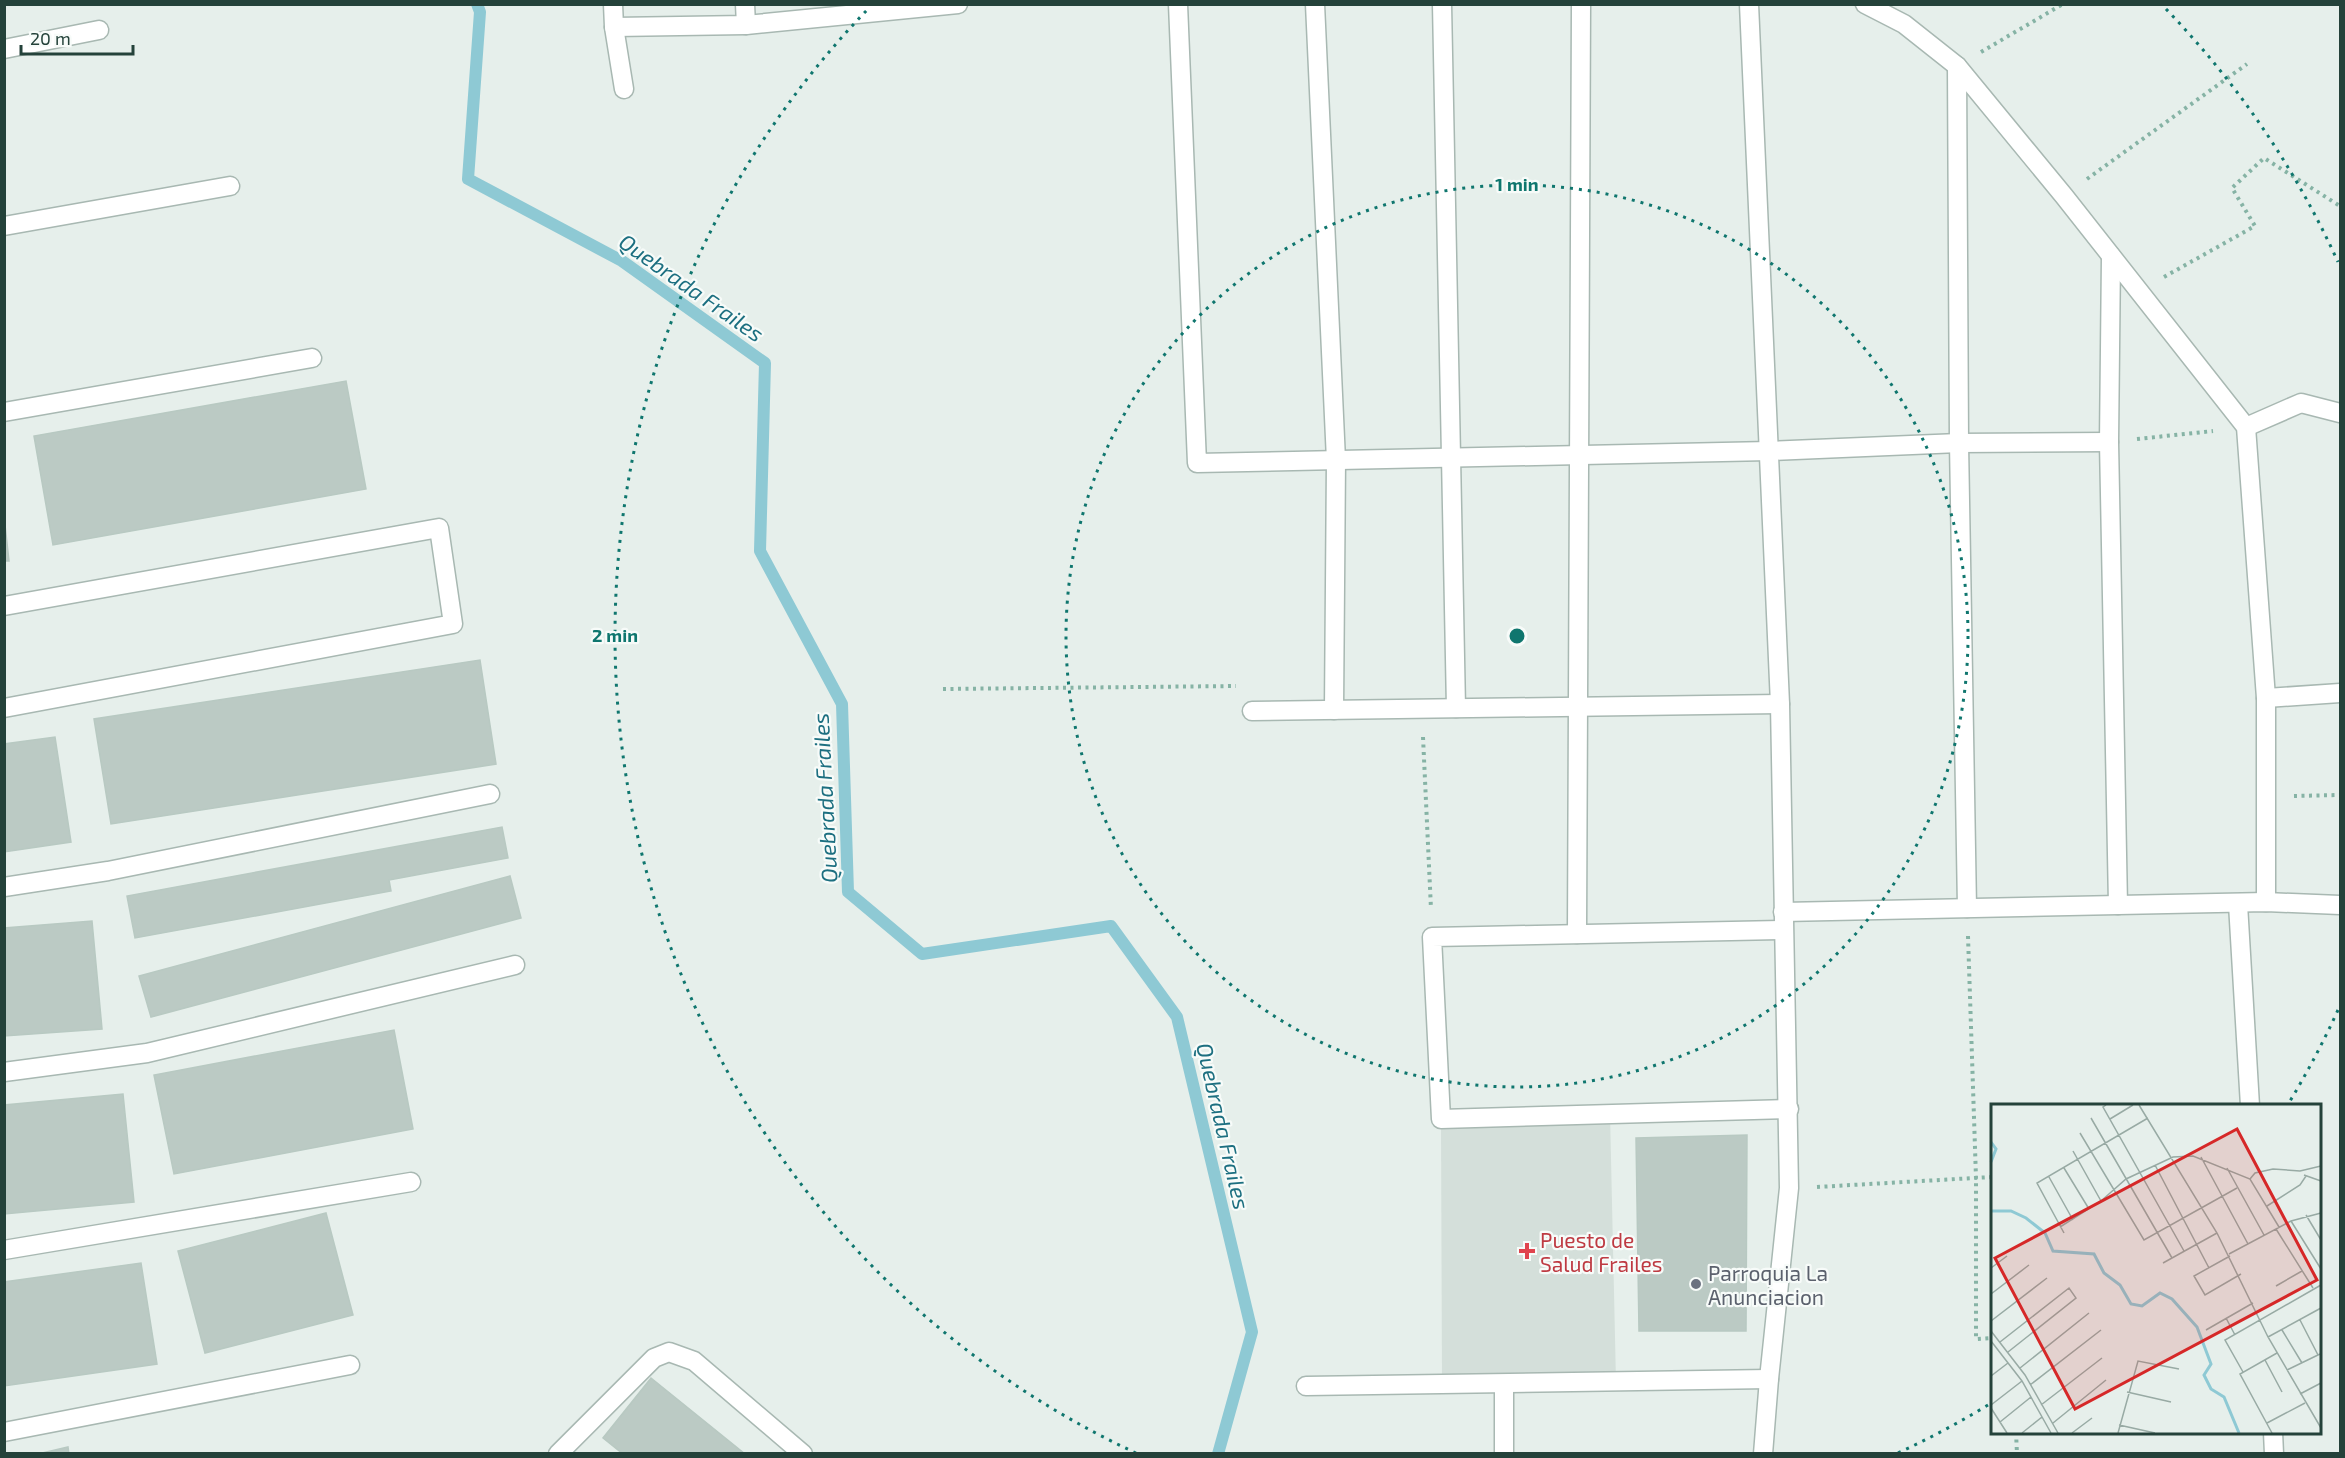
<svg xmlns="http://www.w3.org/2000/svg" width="2345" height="1458" viewBox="0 0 2345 1458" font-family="'Exo 2',sans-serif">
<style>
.built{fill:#d4dfda}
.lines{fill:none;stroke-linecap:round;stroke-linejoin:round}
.stream{stroke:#8ec9d4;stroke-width:12}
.building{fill:#bbcac4;stroke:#b8c9c2;stroke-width:1.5}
.minor-casing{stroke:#a8b8b2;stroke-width:21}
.path{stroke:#86b3a5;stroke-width:4;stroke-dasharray:3 4.5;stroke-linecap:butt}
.minor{stroke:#fff;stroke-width:18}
.ring{fill:none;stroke:#0f766e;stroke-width:3;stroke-dasharray:3 6}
.health-dot{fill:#e0444e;stroke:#f7fbf9;stroke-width:2}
.worship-dot{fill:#6b7280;stroke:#f7fbf9;stroke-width:2}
.labels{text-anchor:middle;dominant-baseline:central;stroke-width:4.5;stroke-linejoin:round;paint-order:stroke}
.health-label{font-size:21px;fill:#be3a42;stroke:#f7fbf9;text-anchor:start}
.worship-label{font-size:21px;fill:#5b616d;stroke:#f7fbf9;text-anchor:start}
.water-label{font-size:22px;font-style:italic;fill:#1c6f80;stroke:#f7fbf9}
.inset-river{fill:none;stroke:#8ec9d4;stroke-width:3}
.inset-road{fill:none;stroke:#98aaa4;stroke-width:1.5}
.view{fill:#d62828;fill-opacity:0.15;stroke:#d62828;stroke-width:3}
.inset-edge{fill:none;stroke:#24423a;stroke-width:3}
.centre{fill:#0f766e;stroke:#f7fbf9;stroke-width:3}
.ring-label{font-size:18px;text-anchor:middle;font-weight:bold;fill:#0f766e;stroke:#f7fbf9;stroke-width:4.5;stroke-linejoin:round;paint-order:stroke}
</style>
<rect width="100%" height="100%" fill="#e6efeb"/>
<polygon class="built" points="1610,1113 1616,1382 1442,1385 1441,1119"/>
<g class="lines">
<polyline class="stream" points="477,4 480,12 468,179 622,261 765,363 760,551 842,704 848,892 922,954 1111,926 1177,1017 1252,1332 1218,1454"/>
</g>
<g class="building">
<polygon points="346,381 366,489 53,545 34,436"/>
<polygon points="4,516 9,561 4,561"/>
<polygon points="480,660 496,764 111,824 94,719"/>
<polygon points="55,737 71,842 4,852 4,744"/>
<polygon points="502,827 508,858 389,880 391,891 135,938 127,896"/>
<polygon points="510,876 521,918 151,1017 139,976"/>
<polygon points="92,921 102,1029 4,1036 4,928"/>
<polygon points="394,1030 413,1129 174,1174 154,1075"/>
<polygon points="123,1094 134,1202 4,1214 4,1105"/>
<polygon points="1747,1135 1746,1331 1639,1331 1636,1138"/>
<polygon points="326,1213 353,1315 205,1353 178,1251"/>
<polygon points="141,1263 157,1364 4,1386 4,1282"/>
<polygon points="651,1378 745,1454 623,1454 603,1438"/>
<polygon points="68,1447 69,1454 38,1454"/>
</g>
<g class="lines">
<defs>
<g id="minor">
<polyline points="613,4 614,27 624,89"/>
<polyline points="745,4 746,25"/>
<polyline points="1178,4 1197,463 1769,451 1959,443 2109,442"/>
<polyline points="1315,4 1336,460 1334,710"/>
<polyline points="1442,4 1456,708"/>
<polyline points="1749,4 1780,704 1789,1188 1769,1379 1763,1454"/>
<polyline points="1865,4 1904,24 1957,66 2064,196 2246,427 2266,698 2266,902"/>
<polyline points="614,27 746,25 958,4"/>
<polyline points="4,49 99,30"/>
<polyline points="1957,66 1959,443 1967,908"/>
<polyline points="4,226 230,186"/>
<polyline points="2111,256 2109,442 2118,905"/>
<polyline points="4,412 312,358"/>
<polyline points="2246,427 2301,403 2340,413"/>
<polyline points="4,606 439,528 453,624 4,708"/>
<polyline points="2266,698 2340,693"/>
<polyline points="1252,711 1780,704"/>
<polyline points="4,887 108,871 490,794"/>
<polyline points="2238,904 2250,1106"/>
<polyline points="1783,912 2266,902 2340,905"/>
<polyline points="1783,930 1432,937 1441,1119 1789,1109"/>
<polyline points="1577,934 1581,4"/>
<polyline points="4,1072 147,1053 515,965"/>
<polyline points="4,1250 411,1182"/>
<polyline points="1306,1386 1769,1379"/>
<polyline points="4,1432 350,1365"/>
<polyline points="2273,1432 2274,1454"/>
<polyline points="558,1454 654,1358 669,1352 694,1361 803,1454"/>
<polyline points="1504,1454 1504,1384"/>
</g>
</defs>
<use href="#minor" class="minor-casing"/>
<g class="path">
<polyline points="1981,52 2063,4"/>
<polyline points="2087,179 2247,64"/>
<polyline points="2164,277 2255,226 2232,188 2264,158 2340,206"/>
<polyline points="2137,439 2213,431"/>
<polyline points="943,689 1236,686"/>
<polyline points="1423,737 1431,909"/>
<polyline points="2294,796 2340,795"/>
<polyline points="1968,936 1976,1178 1976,1339 1992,1338"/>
<polyline points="1817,1187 1992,1177"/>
<polyline points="2016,1432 2017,1454"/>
</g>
<use href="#minor" class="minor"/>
</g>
<g class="ring">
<circle cx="1517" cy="636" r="451"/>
<path d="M2338 1010A902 902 0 0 1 2290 1101M1988 1405A902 902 0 0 1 1898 1453M1136 1453A902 902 0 0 1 868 9M2166 9A902 902 0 0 1 2338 262"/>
</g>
<path class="health-dot" d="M1524 1242h6v6h6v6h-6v6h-6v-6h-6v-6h6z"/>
<circle class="worship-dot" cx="1696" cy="1284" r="6"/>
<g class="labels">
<g class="health-label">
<text x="1540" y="1239">Puesto de<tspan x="1540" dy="24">Salud Frailes</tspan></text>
</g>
<g class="worship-label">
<text x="1708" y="1272">Parroquia La<tspan x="1708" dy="24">Anunciacion</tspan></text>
</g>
<g class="water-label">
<text transform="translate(692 287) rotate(35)">Quebrada Frailes</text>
<text transform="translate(824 798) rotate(-93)">Quebrada Frailes</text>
<text transform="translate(1224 1126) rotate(77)">Quebrada Frailes</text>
</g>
</g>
<g transform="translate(1991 1104)">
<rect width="330" height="330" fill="#e6efeb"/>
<path class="inset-river" d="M0 38 5 45 0 58M0 107H20L35 114 54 129 62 147 103 150 113 169 129 181 140 200 151 202 169 189 181 195 206 223 220 260 213 271 220 285 233 293 248 329"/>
<path class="inset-road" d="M115 1 112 3 193 147M148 1 226 129 277 233 330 324M100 14 181 154M119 15 142 1M89 29 153 136 246 84M82 47 110 97M210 53 257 140M164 61 218 164M73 64 98 105M236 64 273 131M313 71 330 77M58 73 82 116M259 75 264 69 282 65 309 67 330 62M276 102 309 81 315 72M315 111 330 136M300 117 330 165M69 123 110 97 135 75 182 53 202 52 259 75 288 123M285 125 322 184M73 129 46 79 157 14M238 150 300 117 330 109M239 152 203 172 214 191 250 170M172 159 226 129M0 164 16 152M285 182 311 167M0 190 38 161M235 214 244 231M309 216 327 251M0 217 56 174M215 226 262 199M291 226 311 259M0 227 34 271 67 329M277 233 330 204M0 237 31 277 60 329M9 238 78 184 85 194 17 248M274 256 291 288M29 264 98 209M296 266 329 250M252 268 234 236 330 181M0 272 17 259M39 281 110 226M136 288 180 298M309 290 330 279M0 301 31 277M50 301 111 254M0 304 16 329M9 318 40 293M62 319 115 276M276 319 314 299M128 321 164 329M31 329 51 313M81 329 101 314M127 329 147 257 188 265M281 329 249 270 286 249"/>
<path class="view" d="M246 25 326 176 84 305 4 154Z"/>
<rect width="330" height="330" class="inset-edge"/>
</g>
<circle cx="1517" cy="636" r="9" class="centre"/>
<g class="ring-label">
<text x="1517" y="191">1 min</text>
<text x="615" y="642">2 min</text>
</g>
<rect width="2345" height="1458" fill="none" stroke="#24423a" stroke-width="12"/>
<path d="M21 45v9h112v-9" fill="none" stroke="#24423a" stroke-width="3"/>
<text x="30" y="45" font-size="18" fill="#24423a" stroke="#f7fbf9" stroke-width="4.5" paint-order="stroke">20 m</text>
</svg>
